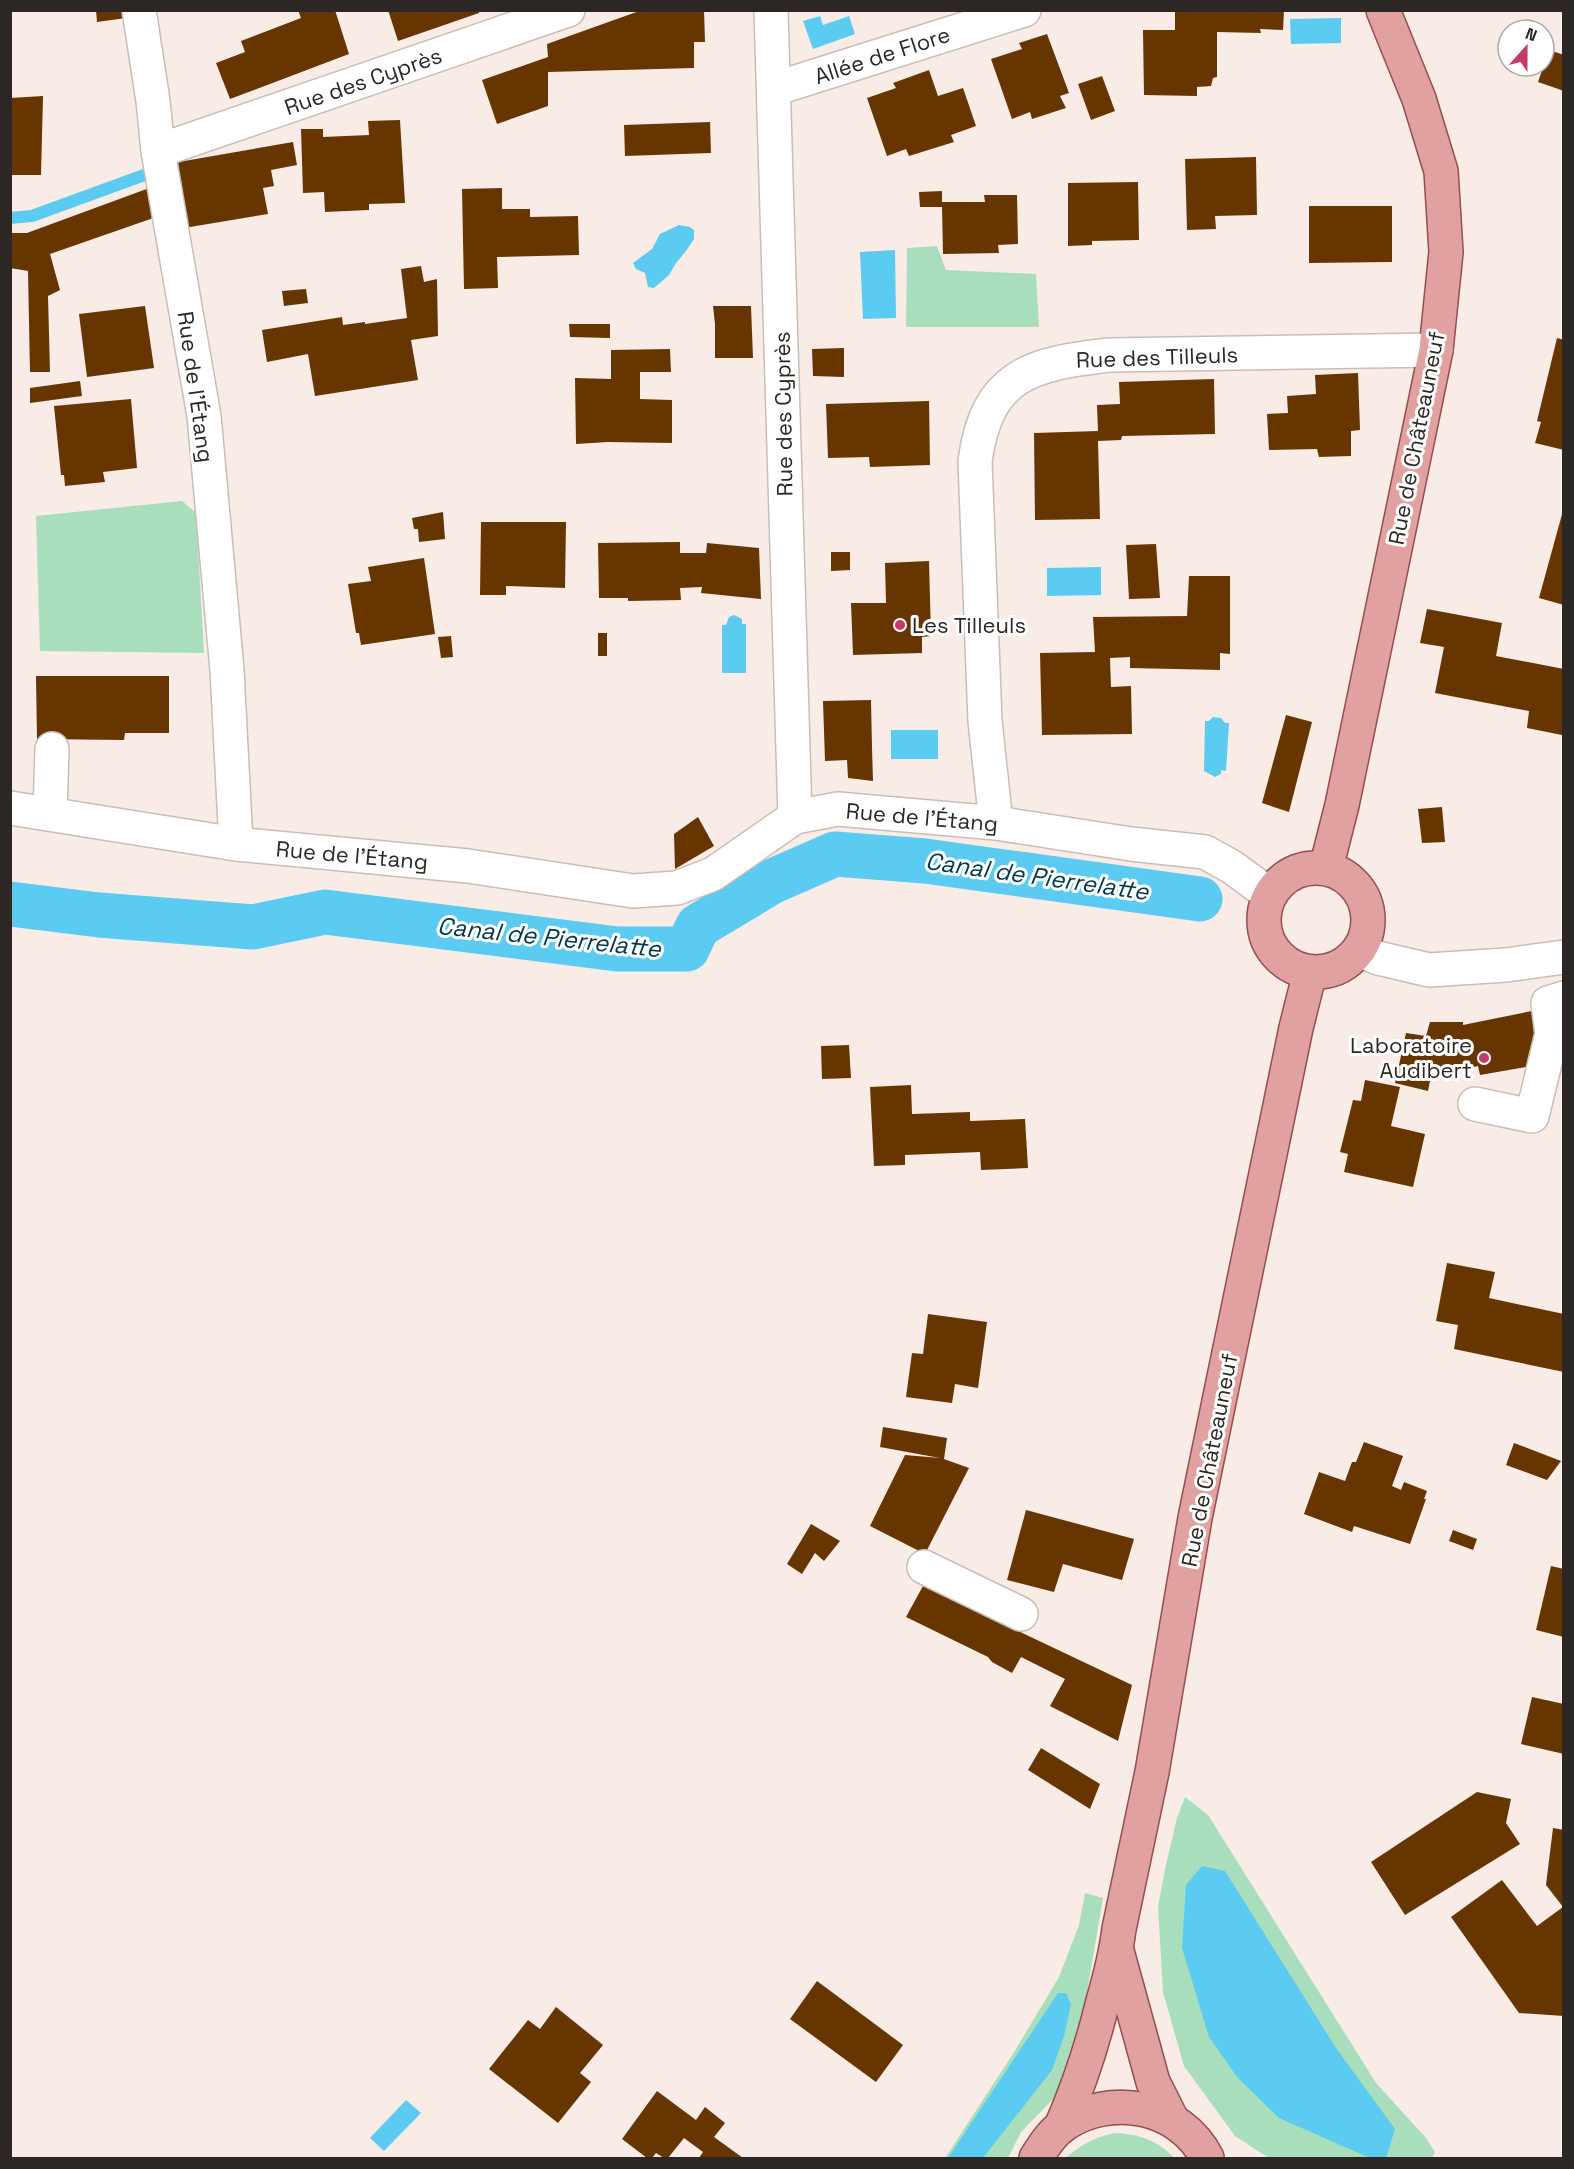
<svg xmlns="http://www.w3.org/2000/svg" width="1574" height="2169" viewBox="0 0 1574 2169" font-family="'Space Grotesk',sans-serif">
<style>
.green{fill:#a8debc}
.water{fill:#5bcbf2}
.lines{fill:none;stroke-linecap:round;stroke-linejoin:round}
.stream{stroke:#5bcbf2;stroke-width:12}
.canal{stroke:#5bcbf2;stroke-width:45}
.building{fill:#673600}
.minor-casing{stroke:#cabdb7;stroke-width:36}
.major-casing{stroke:#954e4d;stroke-width:36}
.minor{stroke:#fff;stroke-width:33}
.major{stroke:#e2a1a1;stroke-width:33}
.poi-dot{fill:#c73968;stroke:#fff;stroke-width:2}
.labels{text-anchor:middle;dominant-baseline:central;stroke-width:6;stroke-linejoin:round;paint-order:stroke}
.street-label{font-size:22px;fill:#2c2725;stroke:#fff}
.poi-label{font-size:22px;fill:#2c2725;stroke:#fff;text-anchor:start}
.water-label{font-size:24px;font-style:italic;fill:#033949;stroke:#fff}
</style>
<rect width="100%" height="100%" fill="#f9ebe5"/>
<g class="green">
<polygon points="937,246 946,270 1036,274 1039,327 906,327 907,248"/>
<polygon points="182,501 196,513 204,653 40,651 36,516"/>
<polygon points="1185,1797 1208,1815 1376,2083 1426,2138 1435,2152 1432,2158 1269,2158 1235,2136 1184,2066 1163,1992 1158,1907 1165,1869 1177,1818"/>
<polygon points="1085,1893 1103,1898 1074,2068 1064,2088 1021,2132 1008,2158 945,2158 1013,2054 1059,1977 1079,1925"/>
<path d="M1114 2133C1138 2134 1158 2140 1174 2158H1066C1081 2144 1094 2138 1114 2133Z"/>
</g>
<g class="water">
<polygon points="820,16 823,25 849,16 855,34 813,49 803,21"/>
<polygon points="1341,18 1341,43 1291,44 1290,19"/>
<polygon points="679,225 690,227 694,230 694,239 686,251 676,263 669,275 654,288 648,287 645,273 636,269 633,263 652,249 660,234"/>
<polygon points="895,250 896,318 863,319 860,252"/>
<polygon points="1101,567 1101,595 1047,596 1047,568"/>
<polygon points="734,615 742,619 742,624 746,624 746,673 722,673 722,625 726,625 729,617"/>
<polygon points="1213,717 1221,718 1225,723 1229,723 1226,771 1221,770 1221,774 1215,777 1204,771 1205,721 1209,721"/>
<rect x="891" y="730" width="47" height="29"/>
<polygon points="1202,1866 1225,1871 1336,2048 1395,2129 1386,2158 1370,2158 1279,2118 1237,2077 1209,2037 1182,1948 1186,1885"/>
<polygon points="1058,1993 1066,1993 1071,2004 1064,2036 1052,2070 983,2158 948,2158"/>
<polygon points="406,2100 421,2113 384,2151 370,2138"/>
</g>
<g class="lines">
<polyline class="stream" points="10,218 32,216 147,174"/>
<polyline class="canal" points="10,904 99,915 253,927 325,912 617,949 687,949 698,926 773,881 835,854 925,861 1200,899"/>
</g>
<g class="building">
<polygon points="96,10 125,10 126,18 97,22"/>
<polygon points="298,10 335,10 349,54 230,99 216,63 245,52 241,41 301,18"/>
<polygon points="388,10 478,10 479,13 398,41"/>
<polygon points="642,10 704,10 705,42 694,42 694,68 548,72 548,106 497,124 482,80 548,57 547,44"/>
<polygon points="1175,10 1284,10 1283,30 1260,29 1261,33 1217,32 1217,77 1213,78 1211,86 1197,87 1197,96 1144,95 1143,30 1175,30"/>
<polygon points="1047,34 1069,93 1060,96 1066,108 1032,119 1030,112 1012,119 991,59 1022,49 1019,43"/>
<polygon points="1549,50 1564,55 1564,91 1538,82"/>
<polygon points="929,70 938,96 963,88 976,126 951,135 954,142 909,156 906,149 887,156 867,98 896,88 893,83"/>
<polygon points="1102,76 1115,111 1091,120 1078,84"/>
<polygon points="43,96 41,175 10,175 10,98"/>
<polygon points="400,120 405,203 369,204 369,210 325,212 324,192 303,193 301,129 323,129 323,137 369,135 368,121"/>
<polygon points="710,122 711,153 625,156 624,125"/>
<polygon points="293,142 297,165 271,170 274,186 263,188 268,214 178,229 167,164"/>
<polygon points="1256,157 1257,215 1215,216 1216,229 1187,230 1185,159"/>
<polygon points="1138,182 1139,240 1092,241 1092,245 1068,246 1068,183"/>
<polygon points="152,187 159,216 50,254 60,290 48,296 50,372 30,372 28,271 10,268 10,233 27,233"/>
<polygon points="502,188 502,209 530,209 530,217 578,216 579,255 497,257 498,288 464,289 462,189"/>
<polygon points="942,191 942,202 985,202 984,195 1017,195 1018,244 998,245 999,253 943,254 942,207 920,207 919,192"/>
<polygon points="1309,206 1392,206 1392,262 1309,263"/>
<polygon points="421,266 424,282 437,279 438,336 411,340 418,380 315,396 308,354 267,362 262,330 342,317 343,325 365,322 365,324 407,318 401,269"/>
<polygon points="306,289 308,303 284,306 282,291"/>
<polygon points="145,306 154,368 87,377 79,314"/>
<polygon points="713,306 751,306 753,358 715,358 715,324"/>
<polygon points="569,324 610,324 610,338 570,337"/>
<polygon points="1557,338 1564,340 1564,450 1535,443 1541,422 1537,421"/>
<polygon points="844,348 844,377 813,376 812,349"/>
<polygon points="670,349 671,372 640,372 640,399 672,400 672,443 608,442 576,444 575,378 611,379 611,350"/>
<polygon points="1358,373 1360,430 1351,431 1351,456 1319,457 1317,449 1269,450 1267,414 1288,413 1287,396 1316,394 1315,375"/>
<polygon points="1214,379 1215,434 1122,436 1121,440 1098,441 1100,519 1035,520 1034,433 1098,431 1097,405 1120,404 1119,382"/>
<polygon points="80,381 82,396 30,403 30,388"/>
<polygon points="131,399 137,468 103,472 105,482 65,486 64,475 61,475 54,406"/>
<polygon points="929,401 930,465 870,467 869,457 828,458 826,404"/>
<polygon points="1564,507 1564,605 1539,598"/>
<polygon points="443,512 445,539 419,542 418,529 414,529 412,518"/>
<polygon points="481,522 566,522 565,588 506,586 506,595 480,595"/>
<polygon points="680,542 680,553 706,553 707,543 759,548 761,599 701,593 702,587 680,588 681,600 628,601 628,598 599,598 598,543"/>
<polygon points="1156,544 1160,598 1129,599 1126,545"/>
<polygon points="831,552 850,552 850,570 831,571"/>
<polygon points="424,558 435,634 361,645 359,633 356,633 348,584 371,581 368,567"/>
<polygon points="929,561 931,636 922,637 922,653 853,655 851,603 886,603 885,563"/>
<polygon points="1189,576 1230,576 1230,654 1220,653 1220,670 1130,668 1130,657 1110,658 1111,687 1131,686 1132,734 1042,735 1040,653 1095,652 1093,617 1187,616"/>
<polygon points="1427,609 1502,623 1496,656 1564,669 1562,735 1527,728 1529,711 1435,693 1444,647 1420,643"/>
<rect x="598" y="633" width="9" height="23"/>
<polygon points="451,636 453,657 441,658 438,637"/>
<polygon points="36,676 169,676 169,733 125,733 124,740 37,739"/>
<polygon points="871,700 872,748 873,781 848,778 847,760 825,761 823,701"/>
<polygon points="1286,715 1312,722 1289,812 1262,803"/>
<polygon points="1442,807 1445,842 1422,843 1418,809"/>
<polygon points="698,817 714,846 675,869 674,834"/>
<polygon points="1532,1011 1537,1036 1526,1067 1480,1075 1478,1066 1457,1071 1433,1066 1428,1091 1395,1083 1406,1033 1426,1036 1430,1022 1463,1022 1463,1025"/>
<polygon points="849,1045 851,1078 822,1079 821,1046"/>
<polygon points="1365,1080 1400,1087 1391,1126 1425,1134 1413,1187 1344,1172 1348,1154 1340,1152 1353,1100 1361,1101"/>
<polygon points="911,1085 912,1114 970,1112 970,1121 1025,1119 1028,1168 981,1170 980,1152 905,1155 905,1165 874,1166 870,1087"/>
<polygon points="1447,1263 1495,1272 1489,1298 1564,1314 1564,1372 1454,1349 1458,1325 1436,1321"/>
<polygon points="928,1314 987,1322 978,1388 955,1384 952,1403 906,1397 912,1353 923,1354"/>
<polygon points="883,1427 947,1438 944,1459 969,1468 925,1554 870,1526 905,1455 940,1458 880,1447"/>
<polygon points="1364,1442 1403,1456 1392,1486 1401,1490 1404,1482 1427,1491 1424,1499 1426,1499 1410,1544 1354,1526 1352,1532 1304,1514 1319,1472 1345,1481 1352,1462 1356,1462"/>
<polygon points="1514,1443 1561,1461 1547,1480 1506,1465"/>
<polygon points="1026,1510 1134,1539 1122,1580 1063,1564 1054,1592 1007,1580"/>
<polygon points="811,1524 840,1541 824,1561 815,1553 802,1574 787,1564"/>
<polygon points="1453,1530 1477,1539 1473,1550 1449,1541"/>
<polygon points="1551,1566 1564,1569 1564,1637 1536,1630"/>
<polygon points="923,1586 1132,1685 1118,1741 1050,1706 1065,1679 1021,1657 1012,1673 992,1662 988,1657 906,1617"/>
<polygon points="1532,1697 1564,1704 1564,1754 1521,1744"/>
<polygon points="1041,1748 1100,1784 1090,1809 1028,1770"/>
<polygon points="1477,1792 1511,1799 1506,1823 1520,1844 1405,1915 1371,1862"/>
<polygon points="1553,1828 1564,1830 1564,2016 1519,2013 1451,1917 1502,1880 1537,1926 1563,1907 1546,1885"/>
<polygon points="817,1981 903,2045 876,2082 790,2019"/>
<polygon points="556,2007 603,2045 580,2073 591,2082 558,2123 489,2069 528,2020 540,2029"/>
<polygon points="657,2091 696,2120 705,2107 725,2123 714,2137 743,2158 699,2158 703,2152 684,2138 668,2158 664,2158 656,2153 652,2158 647,2158 622,2139"/>
</g>
<g class="lines">
<defs>
<g id="minor">
<polyline points="139,10 153,101 158,151 204,416 227,670 236,844"/>
<polyline points="771,10 795,817"/>
<polyline points="774,89 1024,10"/>
<polyline points="158,151 568,10"/>
<polyline points="10,808 236,844 468,866 633,891 677,888 713,874 795,817 838,809 996,823 1131,844 1205,852 1232,867 1270,895"/>
<polyline points="50,814 52,749"/>
<path d="M996 823 985 721 975 461C987 374 1031 364 1109 355L1436 350"/>
<polyline points="1359,950 1378,958 1429,970 1506,965 1564,957"/>
<polyline points="1475,1104 1532,1116 1552,1034 1548,1003 1564,998"/>
<polyline points="924,1567 1021,1614"/>
</g>
<g id="major">
<polyline points="1326,868 1342,805 1436,350 1446,252 1441,171 1419,99 1383,10"/>
<circle cx="1316" cy="920" r="52"/>
<polyline points="1117,1951 1153,2082 1172,2120"/>
<path d="M1061 2127C1080 2083 1092 2047 1103 2001 1110 1977 1116 1953 1119 1929L1152 1772 1195 1518 1296 1028 1310 972"/>
<path d="M1036 2158C1043 2147 1051 2134 1062 2126 1110 2092 1180 2105 1207 2158"/>
</g>
</defs>
<use href="#minor" class="minor-casing"/>
<use href="#major" class="major-casing"/>
<use href="#minor" class="minor"/>
<use href="#major" class="major"/>
</g>
<g class="poi-dot">
<circle cx="900" cy="625" r="6"/>
<circle cx="1484" cy="1058" r="6"/>
</g>
<g class="labels">
<g class="street-label">
<text transform="translate(882 55) rotate(-18)">Allée de Flore</text>
<text transform="translate(363 81) rotate(-19)">Rue des Cyprès</text>
<text transform="translate(1157 357) rotate(-2)">Rue des Tilleuls</text>
<text transform="translate(196 387) rotate(82)">Rue de l'Étang</text>
<text transform="translate(783 414) rotate(-91)">Rue des Cyprès</text>
<text transform="translate(1416 438) rotate(-79)">Rue de Châteauneuf</text>
<text transform="translate(922 817) rotate(5)">Rue de l'Étang</text>
<text transform="translate(352 855) rotate(5)">Rue de l'Étang</text>
<text transform="translate(1209 1460) rotate(-79)">Rue de Châteauneuf</text>
</g>
<g class="poi-label">
<text x="912" y="625">Les Tilleuls</text>
<text x="1472" y="1045" text-anchor="end">Laboratoire<tspan x="1472" dy="25">Audibert</tspan></text>
</g>
<g class="water-label">
<text transform="translate(1037 876) rotate(8)">Canal de Pierrelatte</text>
<text transform="translate(549 937) rotate(6)">Canal de Pierrelatte</text>
</g>
</g>
<rect width="1574" height="2169" fill="none" stroke="#2c2725" stroke-width="24"/>
<g transform="translate(1526 48) rotate(21)"><circle r="28" fill="#ffffff" stroke="#aba9a8" stroke-width="1.5"/>
<path d="M0-4.5L10 22L0 15L-10 22Z" fill="#c73968"/>
<text y="-9" font-size="16" font-weight="bold" text-anchor="middle" fill="#2c2725">N</text>
</g>
</svg>
